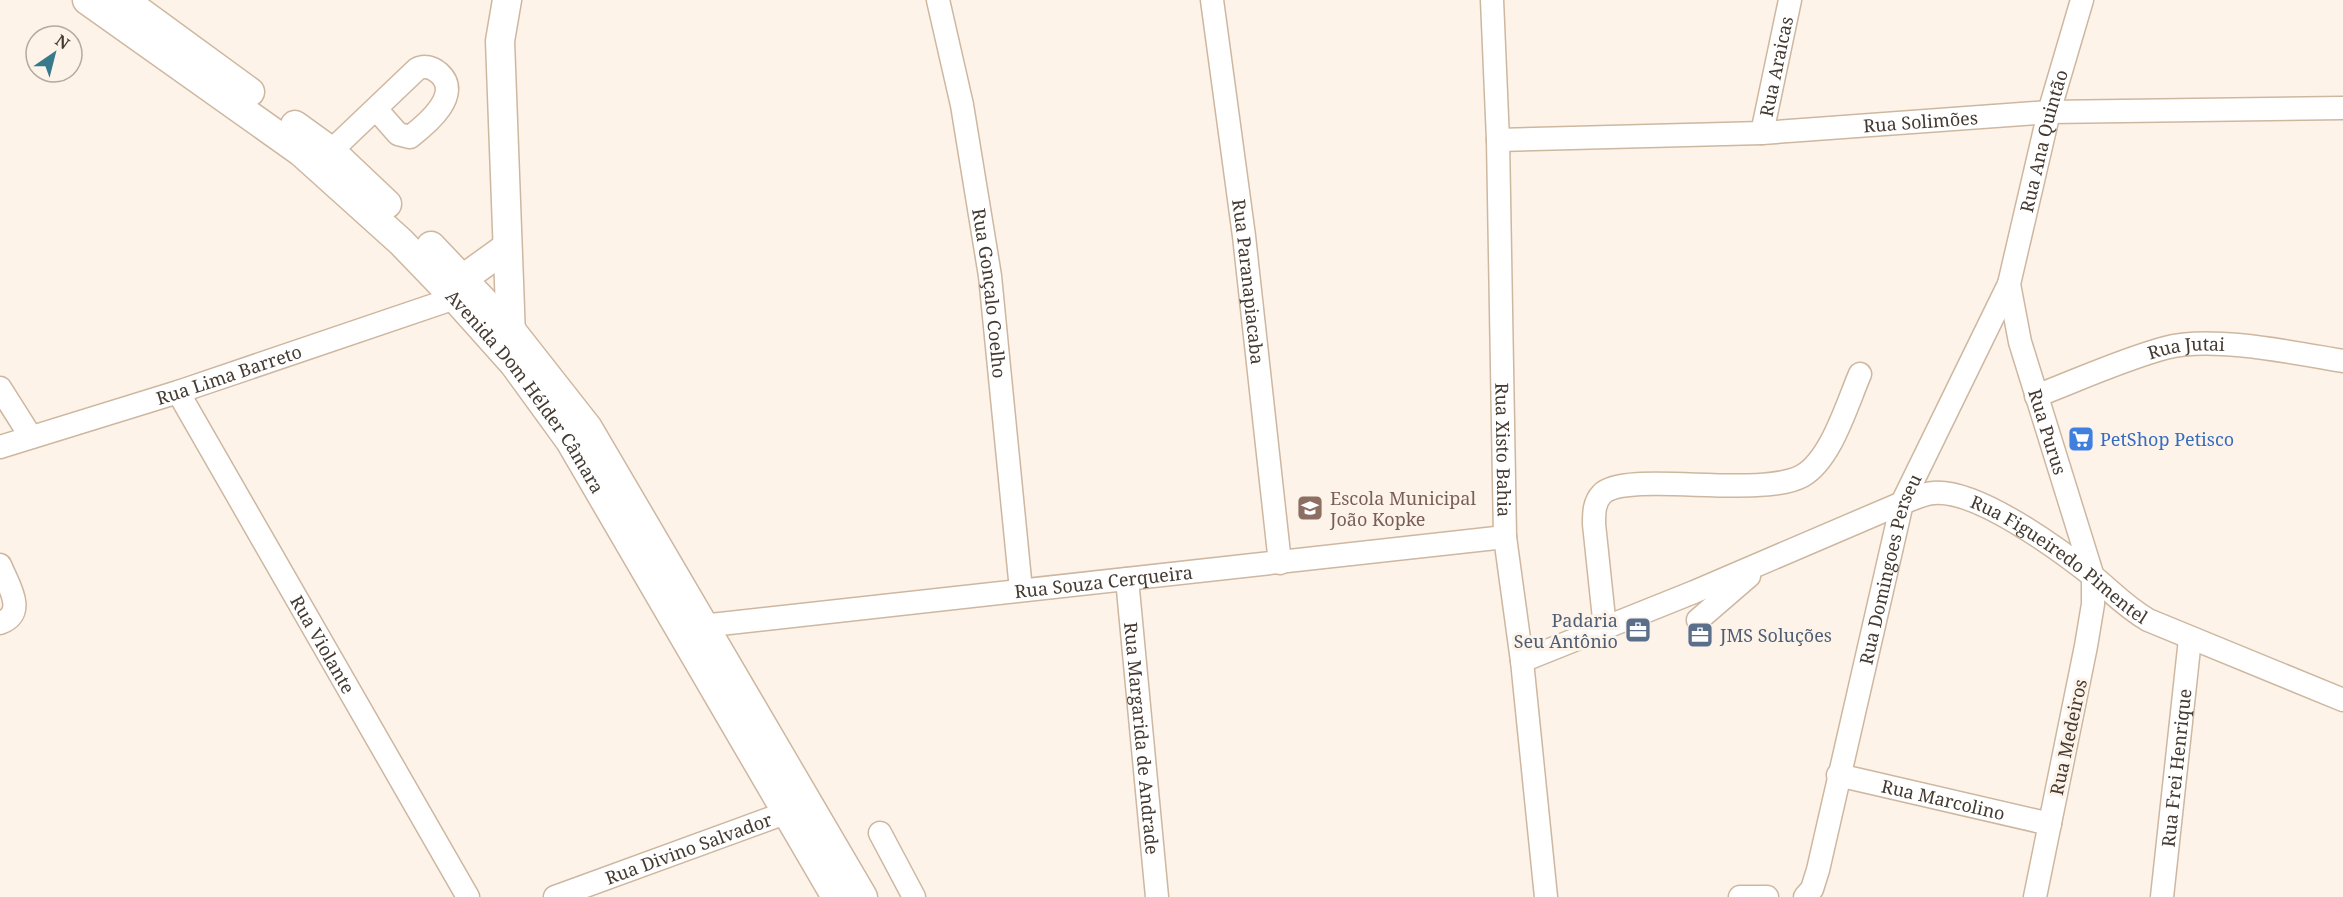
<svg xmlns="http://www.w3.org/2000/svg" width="2343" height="897" viewBox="0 0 2343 897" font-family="'Noto Serif',serif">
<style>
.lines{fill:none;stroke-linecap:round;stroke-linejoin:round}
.minor-casing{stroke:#ceb7a0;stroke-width:25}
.major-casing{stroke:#ceb7a0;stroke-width:31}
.minor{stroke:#fff;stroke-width:22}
.major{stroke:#fff;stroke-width:28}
.labels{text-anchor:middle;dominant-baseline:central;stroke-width:6;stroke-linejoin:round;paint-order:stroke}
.street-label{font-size:18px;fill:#443a31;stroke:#fdf3e9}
.shop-label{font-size:18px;fill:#366cbe;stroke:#fdf3e9;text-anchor:start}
.education-label{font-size:18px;fill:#785e54;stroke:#fdf3e9;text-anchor:start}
.service-label{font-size:18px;fill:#4e5e75;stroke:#fdf3e9;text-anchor:end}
</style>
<rect width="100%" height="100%" fill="#fdf3e9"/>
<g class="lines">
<defs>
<g id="minor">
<path id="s1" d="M938 0 962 105 990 276 1021 590"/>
<path id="s2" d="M1212 0 1244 236 1280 563"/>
<path id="s3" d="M1492 0 1498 140 1505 537 1522 661 1546 897"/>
<path id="s4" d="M1762 133 1790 0"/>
<path id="s5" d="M1498 140 1762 133 2049 112 2343 108"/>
<path d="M331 151 417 69C424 65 432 67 439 73 463 94 427 124 410 137L398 134 376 109"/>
<path id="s6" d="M2009 284 2020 342 2093 577V604L2086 646 2035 897"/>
<polyline points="0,388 31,437"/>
<path id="s7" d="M178 392 468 897"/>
<path id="s8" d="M2036 396C2078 380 2121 360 2165 348 2211 335 2295 353 2343 361"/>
<path id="s9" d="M0 447 178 392 455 298"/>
<path d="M0 565C8 585 28 613 0 623"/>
<path id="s10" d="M1127 579 1157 897"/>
<polyline points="1698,620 1749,576"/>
<path id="s11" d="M702 626 1505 537"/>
<path d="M1605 628 1594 524C1594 513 1594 502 1602 494 1625 470 1760 499 1802 476 1831 460 1847 404 1860 374"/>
<path id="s12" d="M1522 661 1694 592 1902 503C1911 500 1922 494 1933 493 1976 488 2060 550 2094 577 2113 593 2126 607 2148 620L2343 700"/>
<path id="s13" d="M1838 775 2050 824"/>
<polyline points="880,833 914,897"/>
<path id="s14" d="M555 897 788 812"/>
<polyline points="1740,897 1767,897"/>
<path id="s15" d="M1805 897 1812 889 1818 870 1902 503 2009 284 2049 112 2082 0"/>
<path id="s16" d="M2162 897 2190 639"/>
</g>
<g id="major">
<path id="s17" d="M87 0 301 152 401 242 455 298 514 364 570 441 836 897"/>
<polyline points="124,0 250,92"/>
<polyline points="507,0 500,41 511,336"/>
<polyline points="295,125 331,151 387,204"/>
<polyline points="431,246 511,330 588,428 863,897"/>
<polyline points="464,278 507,247"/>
</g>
</defs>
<use href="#minor" class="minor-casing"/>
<use href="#major" class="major-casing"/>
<use href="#minor" class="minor"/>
<use href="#major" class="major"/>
</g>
<defs>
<symbol id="supermarket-square" viewBox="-11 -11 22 22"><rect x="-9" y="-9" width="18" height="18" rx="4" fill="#3f7fe0" stroke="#fdf3e9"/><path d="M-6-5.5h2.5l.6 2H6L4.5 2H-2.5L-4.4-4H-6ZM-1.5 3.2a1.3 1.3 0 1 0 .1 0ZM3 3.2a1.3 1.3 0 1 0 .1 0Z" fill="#fff"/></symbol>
<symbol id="school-square" viewBox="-11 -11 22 22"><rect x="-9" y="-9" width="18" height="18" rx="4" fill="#8d6e63" stroke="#fdf3e9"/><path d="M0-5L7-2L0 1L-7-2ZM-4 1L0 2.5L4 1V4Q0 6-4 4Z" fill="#fff"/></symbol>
<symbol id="office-square" viewBox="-11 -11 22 22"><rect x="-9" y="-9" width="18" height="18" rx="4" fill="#5c6f8a" stroke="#fdf3e9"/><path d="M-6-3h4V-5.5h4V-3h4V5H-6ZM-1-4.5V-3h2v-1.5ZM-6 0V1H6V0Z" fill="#fff"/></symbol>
</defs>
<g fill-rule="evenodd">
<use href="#supermarket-square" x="2066" y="424" width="30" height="30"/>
<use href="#school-square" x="1295" y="493" width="30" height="30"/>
<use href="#office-square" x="1623" y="615" width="30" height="30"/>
<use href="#office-square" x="1685" y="620" width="30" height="30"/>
</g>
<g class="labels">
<g class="street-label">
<text stroke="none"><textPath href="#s4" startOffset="68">Rua Araicas</textPath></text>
<text stroke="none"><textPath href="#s5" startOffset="423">Rua Solimões</textPath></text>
<text stroke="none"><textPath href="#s15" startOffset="798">Rua Ana Quintão</textPath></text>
<text stroke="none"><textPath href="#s2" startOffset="284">Rua Paranapiacaba</textPath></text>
<text stroke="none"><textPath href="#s1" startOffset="298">Rua Gonçalo Coelho</textPath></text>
<text stroke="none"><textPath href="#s8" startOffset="159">Rua Jutai</textPath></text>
<text stroke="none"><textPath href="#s9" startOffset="240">Rua Lima Barreto</textPath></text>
<text stroke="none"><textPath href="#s17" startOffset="592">Avenida Dom Hélder Câmara</textPath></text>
<text stroke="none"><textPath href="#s6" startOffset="153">Rua Purus</textPath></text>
<text stroke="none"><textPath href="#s3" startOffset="450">Rua Xisto Bahia</textPath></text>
<text stroke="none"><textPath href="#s12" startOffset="590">Rua Figueiredo Pimentel</textPath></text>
<text stroke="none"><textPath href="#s15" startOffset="340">Rua Domingoes Perseu</textPath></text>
<text stroke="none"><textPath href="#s11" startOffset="404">Rua Souza Cerqueira</textPath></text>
<text stroke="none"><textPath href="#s7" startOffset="291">Rua Violante</textPath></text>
<text transform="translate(2068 737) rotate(-78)">Rua Medeiros</text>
<text stroke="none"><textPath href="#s10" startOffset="160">Rua Margarida de Andrade</textPath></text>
<text stroke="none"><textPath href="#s16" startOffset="130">Rua Frei Henrique</textPath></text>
<text stroke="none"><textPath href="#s13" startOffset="108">Rua Marcolino</textPath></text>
<text stroke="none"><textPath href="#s14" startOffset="142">Rua Divino Salvador</textPath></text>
</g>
<g class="shop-label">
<text x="2100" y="439">PetShop Petisco</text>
</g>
<g class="education-label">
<text x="1330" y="498">Escola Municipal<tspan x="1330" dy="21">João Kopke</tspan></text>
</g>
<g class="service-label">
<text x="1618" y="620">Padaria<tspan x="1618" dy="21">Seu Antônio</tspan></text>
<text x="1720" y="635" text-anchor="start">JMS Soluções</text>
</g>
</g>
<g transform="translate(54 54) rotate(35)"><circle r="28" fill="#fdf3e9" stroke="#b3a99f" stroke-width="1.5"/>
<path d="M0-4.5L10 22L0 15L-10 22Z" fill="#39798c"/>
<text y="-9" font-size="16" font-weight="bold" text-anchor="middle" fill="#443a31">N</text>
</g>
</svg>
